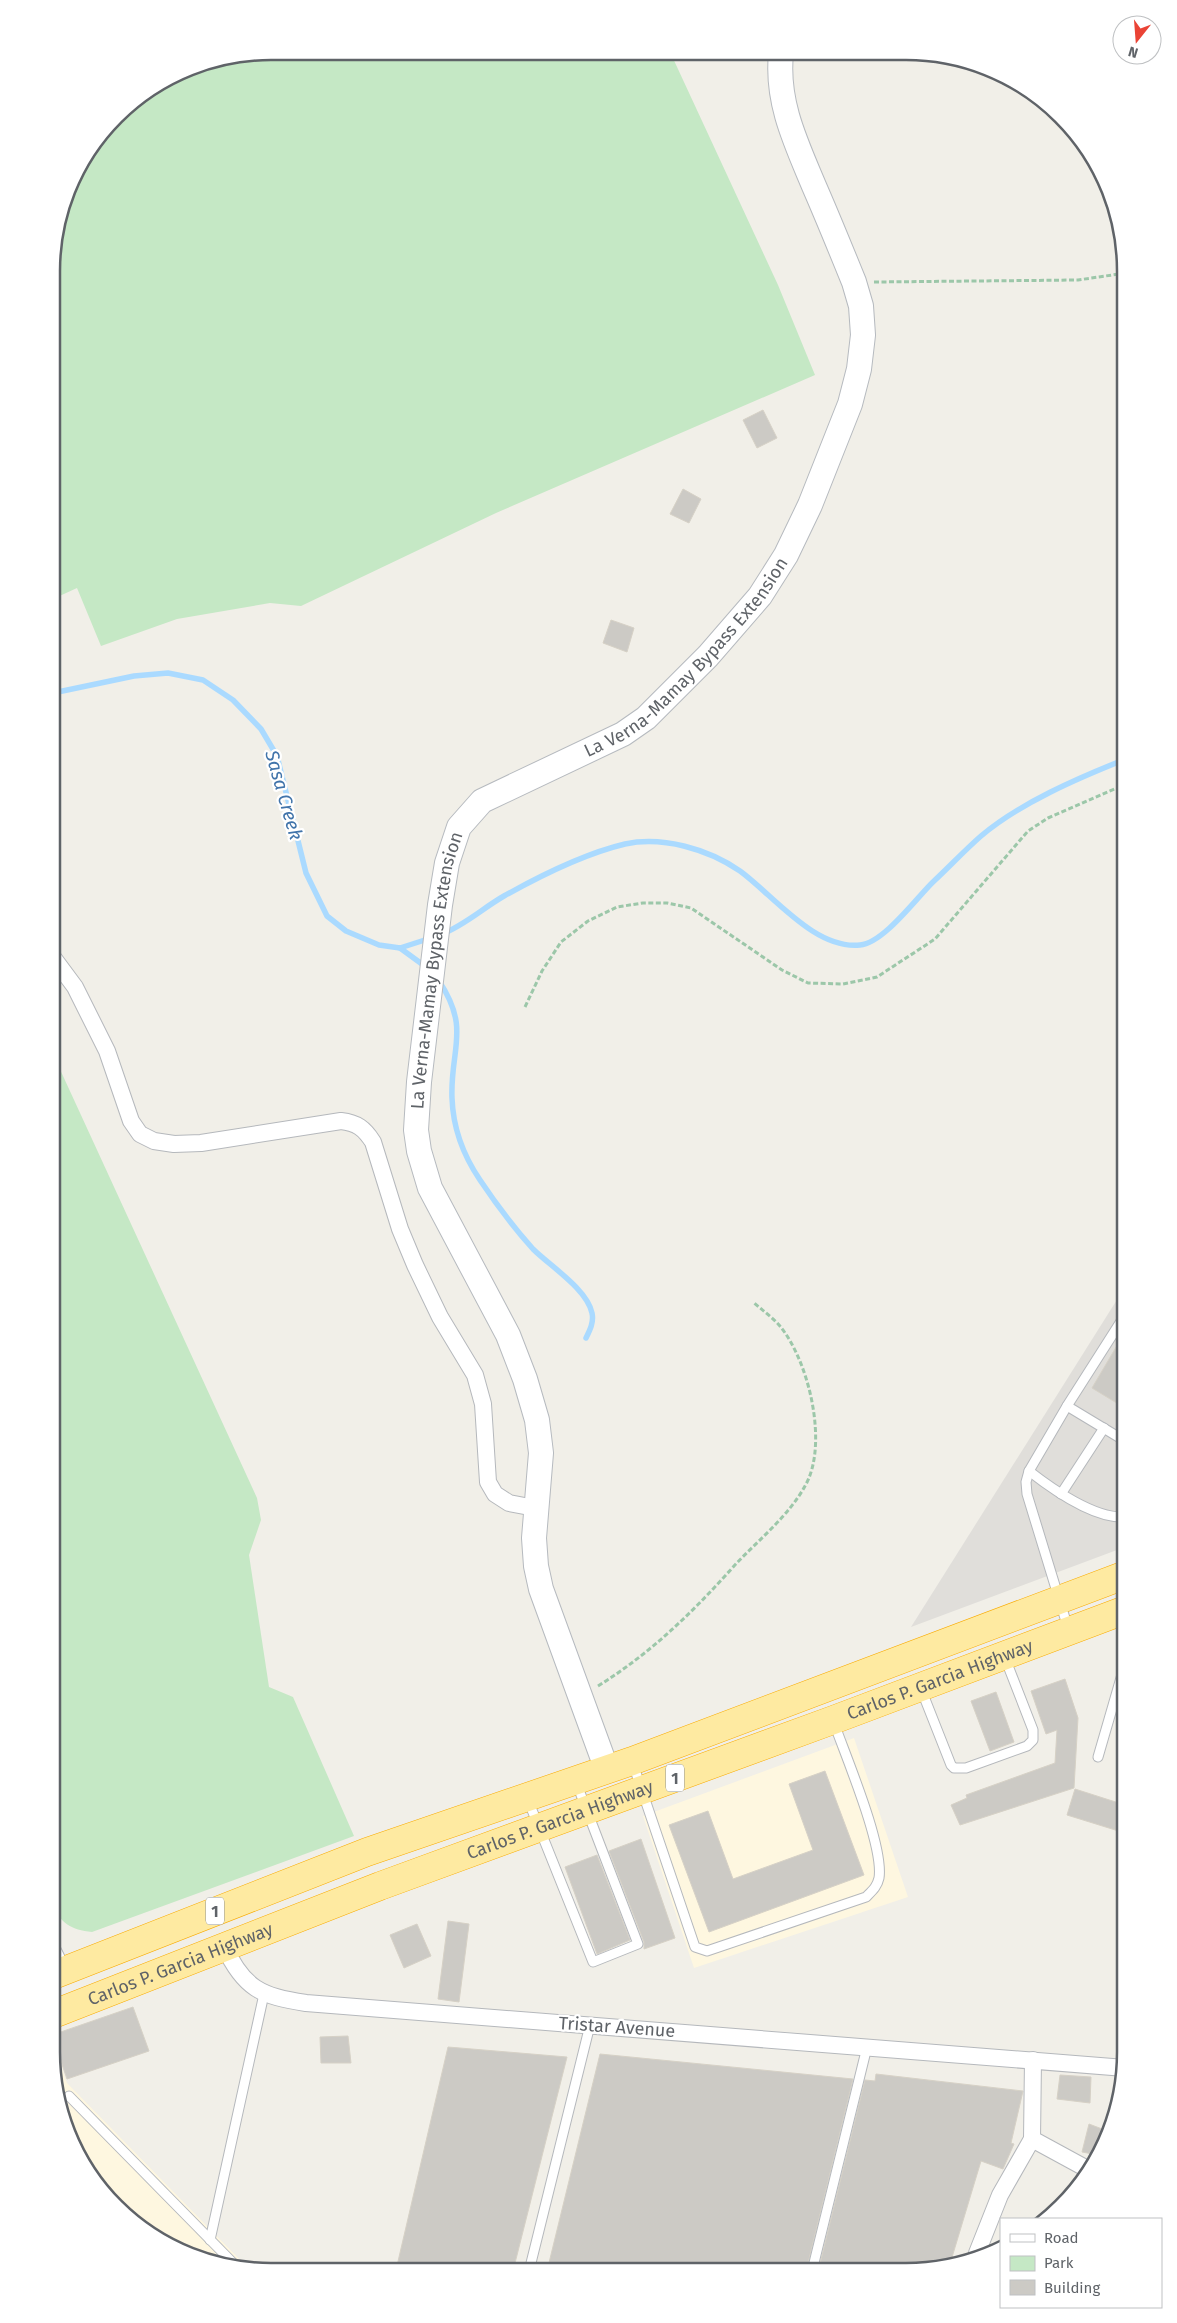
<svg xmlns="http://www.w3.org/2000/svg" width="1177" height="2323" viewBox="0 0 1177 2323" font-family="'Fira Sans',sans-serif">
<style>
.commercial{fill:#fef7e0}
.industrial{fill:#e0deda}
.green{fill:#c5e8c5}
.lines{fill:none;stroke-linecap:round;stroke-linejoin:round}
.stream{stroke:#aadaff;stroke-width:5.5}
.building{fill:#cccac5;stroke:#d6d1c6}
.service-casing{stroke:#b5b8bc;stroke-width:11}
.minor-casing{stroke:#b5b8bc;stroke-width:18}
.secondary-casing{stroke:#b6babf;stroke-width:26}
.trunk-casing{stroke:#f9ab00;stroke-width:29}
.path{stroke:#9cc7a9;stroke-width:3;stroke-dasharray:5 2.5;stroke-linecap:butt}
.service{stroke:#fff;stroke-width:9}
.minor{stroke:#fff;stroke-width:16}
.secondary{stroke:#fff;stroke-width:24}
.trunk{stroke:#feeaa1;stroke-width:28}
.labels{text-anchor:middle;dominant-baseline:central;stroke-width:4.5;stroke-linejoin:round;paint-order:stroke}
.shield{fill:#fff;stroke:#8f9295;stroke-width:1}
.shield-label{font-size:16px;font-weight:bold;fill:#5f6368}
.street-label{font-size:18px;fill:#5f6368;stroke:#fff}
.water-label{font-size:19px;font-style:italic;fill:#4174aa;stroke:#fff}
.rim{fill:none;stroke:#5f6368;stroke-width:2.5}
</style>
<rect width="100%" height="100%" fill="#f1efe8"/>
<g class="commercial">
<polygon points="854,1738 908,1897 694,1968 643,1816"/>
<polygon points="51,2038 67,2083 250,2270 242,2270 174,2249 126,2217 88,2174 63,2122 51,2052"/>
</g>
<polygon class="industrial" points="1125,1287 1125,1547 911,1627"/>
<g class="green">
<polygon points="271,51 671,54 778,285 815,375 496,513 301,606 270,603 177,619 101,646 77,588 53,599 53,243 74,174 126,106 187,68"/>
<path d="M52 1052 257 1498 261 1520 249 1555 269 1687 293 1697 354 1836 92 1932C71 1930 61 1923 51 1904Z"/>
</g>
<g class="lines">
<g class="stream">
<polyline points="53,693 134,676 168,673 203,680 233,700 261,729 277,756 306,873 327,916 346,931 379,945 400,948 431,938"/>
<path d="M442 934C465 925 483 908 504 896 538 877 587 853 625 844 663 836 708 849 740 871 773 895 815 950 860 945 884 943 917 897 934 881 950 866 965 850 981 836 1020 803 1078 778 1126 759"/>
<polyline points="400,948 426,967"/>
<path d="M439 981C471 1029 450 1049 452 1098 453 1128 463 1155 480 1180 494 1201 516 1230 533 1249 550 1266 587 1289 592 1313 594 1322 590 1330 586 1338"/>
</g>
</g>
<g class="building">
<polygon points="763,410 777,438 757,448 743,420"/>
<polygon points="683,489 701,499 689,523 670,514"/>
<polygon points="611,620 634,628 627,652 603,643"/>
<polygon points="1125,1332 1125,1408 1092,1388"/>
<polygon points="1065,1679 1078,1718 1074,1788 960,1825 951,1805 967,1798 966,1795 1055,1763 1057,1730 1046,1734 1031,1691"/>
<polygon points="996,1692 1014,1742 990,1751 971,1701"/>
<polygon points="825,1771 864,1875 709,1932 669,1825 708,1811 733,1879 813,1850 789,1784"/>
<polygon points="1075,1789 1125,1805 1125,1833 1067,1815"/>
<polygon points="641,1839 675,1938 644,1949 644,1942 609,1851"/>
<polygon points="597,1855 630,1940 597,1954 565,1867"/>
<polygon points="448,1921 469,1924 459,2002 438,1999"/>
<polygon points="417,1924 431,1956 404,1968 390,1935"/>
<polygon points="133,2007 149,2051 67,2079 52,2035"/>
<polygon points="348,2036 351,2063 321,2063 320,2037"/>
<polygon points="448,2047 567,2057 513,2271 396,2270"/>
<polygon points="600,2054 853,2079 806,2271 547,2271"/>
<polygon points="876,2074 1023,2091 1011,2143 1014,2144 1003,2169 981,2161 950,2264 906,2272 818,2272 865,2080 875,2081"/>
<polygon points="1060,2075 1091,2077 1090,2103 1057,2099"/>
<polygon points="1089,2124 1110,2132 1098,2155 1082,2152"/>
</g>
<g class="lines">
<defs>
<g id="service">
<polyline points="1067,1406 1125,1441"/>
<path d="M1029 1471C1052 1489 1095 1519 1125 1517"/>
<polyline points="1061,1494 1104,1428"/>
<polyline points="1068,1628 1027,1494 1026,1482 1029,1471 1067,1406 1125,1315"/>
<polyline points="921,1689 951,1765 954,1768 966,1768 1027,1746 1033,1740 1033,1730 1005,1658"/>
<polyline points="1098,1757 1125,1664"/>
<path d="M633 1764 695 1947 707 1951 866 1897C872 1891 877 1887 879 1878 884 1846 846 1757 834 1723"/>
<polyline points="528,1800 593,1962 638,1944 576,1782"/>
<polyline points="69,2096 238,2268"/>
<polyline points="210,2240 264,1994"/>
<polyline points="529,2271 590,2025"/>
<polyline points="812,2271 867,2047"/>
</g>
<g id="minor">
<path d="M52 956 75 987 107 1051 131 1121 140 1134 154 1141 174 1144 201 1143 341 1121C357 1123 364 1128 373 1142L400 1229 415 1265 440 1317 475 1375 483 1404 488 1482 495 1494 509 1503 535 1508"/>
<path d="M224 1946C244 1989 261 1996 306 2003L1125 2068"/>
<polyline points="51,1947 63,1971"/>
<polyline points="1032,2139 1033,2060"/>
<polyline points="1032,2139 1089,2170"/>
<polyline points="983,2257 977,2253 1000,2195 1032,2139"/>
</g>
<g id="secondary">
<path id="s1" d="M607 1770 541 1589 536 1566 534 1538 541 1453 537 1420 525 1379 508 1335 430 1188 419 1151 416 1130 419 1082 440 905 447 863 459 827 482 801 623 734 646 718 708 656 760 596 786 555 810 505 850 404 859 369 863 335 861 306 854 282C841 250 828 218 814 186 796 143 776 102 781 54"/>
</g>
<g id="trunk">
<polyline points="51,1976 367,1852 632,1761 1125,1575"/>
<path id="s2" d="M51 2015 380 1886 833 1720 1125 1610"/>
</g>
</defs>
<use href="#service" class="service-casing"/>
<use href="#minor" class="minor-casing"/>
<use href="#secondary" class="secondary-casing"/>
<use href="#trunk" class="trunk-casing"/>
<g class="path">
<polyline points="874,282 1078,280 1126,273"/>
<polyline points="525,1007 542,971 561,942 588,921 617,907 643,903 667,903 691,908 782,970 808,983 843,984 877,977 935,939 1028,831 1048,818 1126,784"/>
<path d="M598 1686C651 1653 693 1612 734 1566 758 1540 788 1517 805 1486 829 1445 809 1360 779 1325 772 1317 762 1310 753 1302"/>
</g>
<use href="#service" class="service"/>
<use href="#minor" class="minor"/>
<use href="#secondary" class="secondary"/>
<use href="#trunk" class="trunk"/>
</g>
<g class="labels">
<g class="shield">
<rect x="666" y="1764.5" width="18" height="27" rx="4"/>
<rect x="206" y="1897.5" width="18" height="27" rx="4"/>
</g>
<g class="shield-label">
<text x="675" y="1778">1</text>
<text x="215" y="1911">1</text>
</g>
<g class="street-label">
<text stroke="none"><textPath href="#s1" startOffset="1275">La Verna-Mamay Bypass Extension</textPath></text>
<text stroke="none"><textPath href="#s1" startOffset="840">La Verna-Mamay Bypass Extension</textPath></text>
<text stroke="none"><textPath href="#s2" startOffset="950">Carlos P. Garcia Highway</textPath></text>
<text stroke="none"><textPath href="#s2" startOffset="545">Carlos P. Garcia Highway</textPath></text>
<text stroke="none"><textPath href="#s2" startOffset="139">Carlos P. Garcia Highway</textPath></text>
<text transform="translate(617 2027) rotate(4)">Tristar Avenue</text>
</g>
<g class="water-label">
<text transform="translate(284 795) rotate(74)">Sasa Creek</text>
</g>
</g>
<path d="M0 0H1177V2323H0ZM271 60H906A211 211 0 0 1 1117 271V2052A211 211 0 0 1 906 2263H271A211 211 0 0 1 60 2052V271A211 211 0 0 1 271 60Z" fill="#fff" fill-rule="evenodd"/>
<path class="rim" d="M271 60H906A211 211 0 0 1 1117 271V2052A211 211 0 0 1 906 2263H271A211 211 0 0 1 60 2052V271A211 211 0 0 1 271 60Z"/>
<rect x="1000" y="2218" width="162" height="90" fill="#ffffff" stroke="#bfc1c3"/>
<rect x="1010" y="2234" width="25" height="8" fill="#ffffff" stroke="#bfc1c3"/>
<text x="1044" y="2243" font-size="15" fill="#5f6368">Road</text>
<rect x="1010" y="2256" width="25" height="15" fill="#c5e8c5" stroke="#bfc1c3"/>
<text x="1044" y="2268" font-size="15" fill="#5f6368">Park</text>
<rect x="1010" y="2280" width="25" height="15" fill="#cccac5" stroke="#bfc1c3"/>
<text x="1044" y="2293" font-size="15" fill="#5f6368">Building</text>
<g transform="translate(1137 40) rotate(197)"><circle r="24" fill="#ffffff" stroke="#bfc1c3"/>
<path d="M0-4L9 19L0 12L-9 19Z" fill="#ea4335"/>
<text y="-8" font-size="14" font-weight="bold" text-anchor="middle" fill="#5f6368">N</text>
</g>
</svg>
